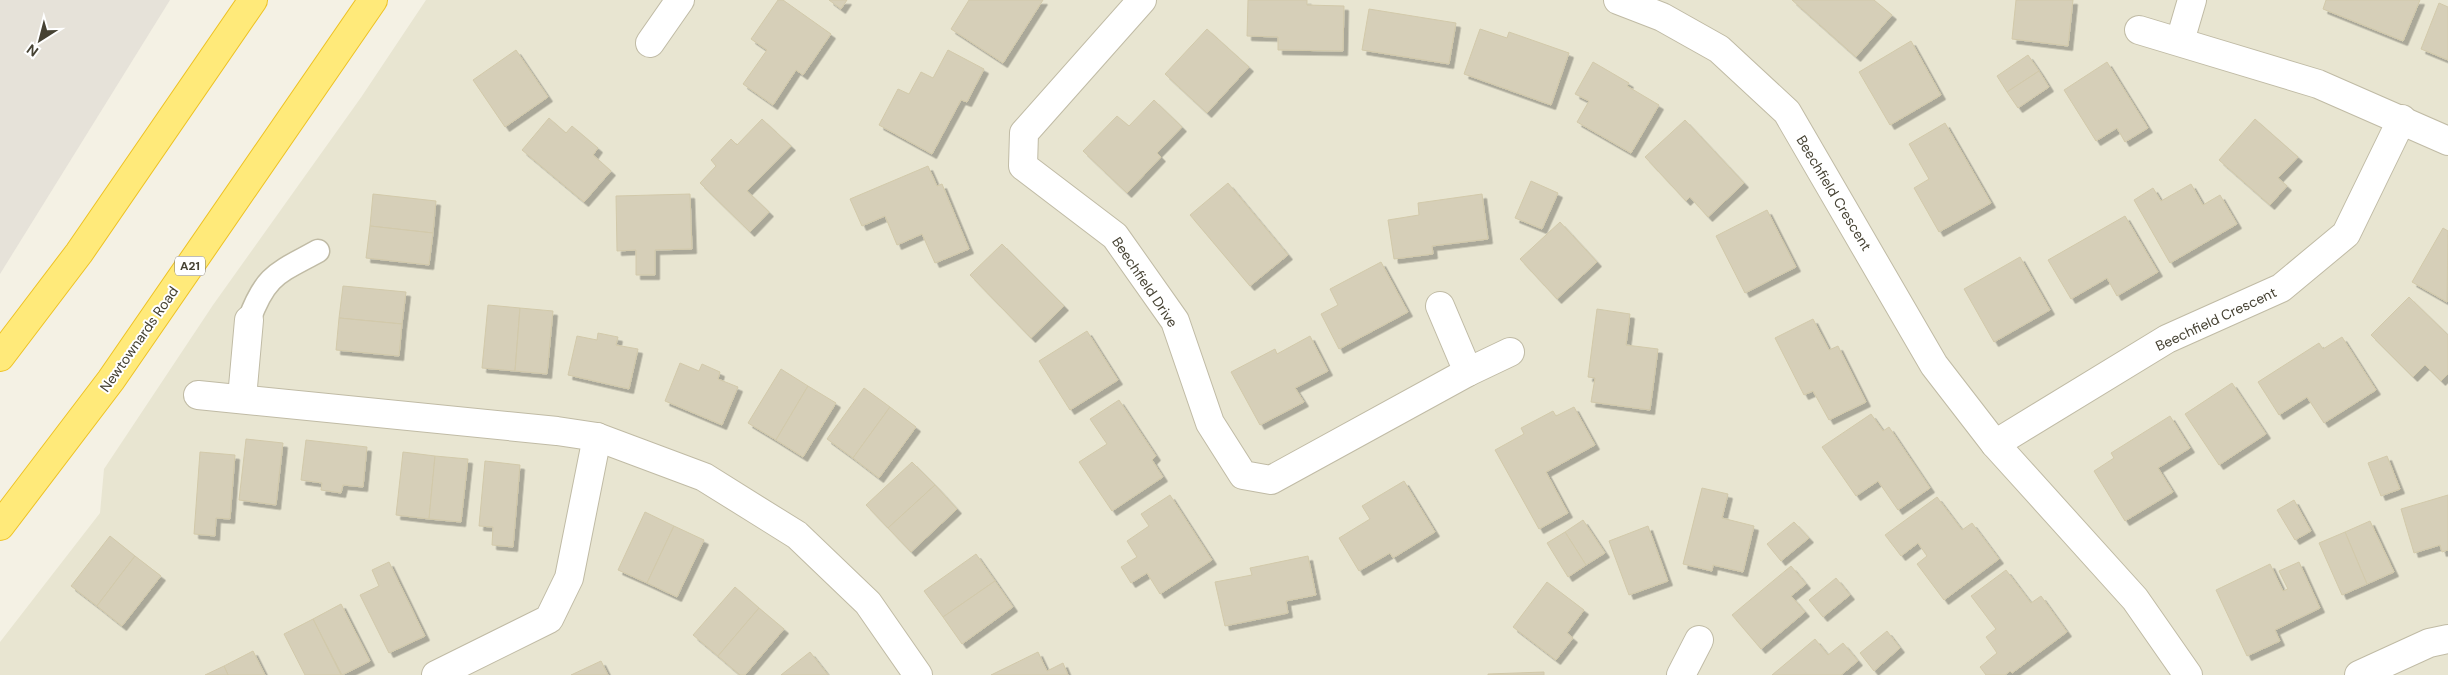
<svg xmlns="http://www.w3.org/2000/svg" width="2448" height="675" viewBox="0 0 2448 675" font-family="'DM Sans',sans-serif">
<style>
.residential{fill:#e8e5d1}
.industrial{fill:#e6e2d9}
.building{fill:#d6cfb8;stroke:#d2c9aa;filter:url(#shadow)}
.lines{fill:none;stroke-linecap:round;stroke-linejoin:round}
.service-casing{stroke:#c0bba5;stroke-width:25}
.minor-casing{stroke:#c0bba5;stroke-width:30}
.trunk-casing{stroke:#eec224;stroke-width:30}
.service{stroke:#fff;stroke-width:22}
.minor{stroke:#fff;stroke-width:28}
.trunk{stroke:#ffea7a;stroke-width:28}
.labels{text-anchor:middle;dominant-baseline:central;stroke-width:4;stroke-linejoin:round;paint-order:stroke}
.shield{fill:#fff;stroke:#7e7b70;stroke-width:1}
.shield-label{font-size:12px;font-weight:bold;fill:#464233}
.street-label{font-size:14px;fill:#464233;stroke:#fff}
</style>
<defs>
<filter id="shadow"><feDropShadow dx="4.5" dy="4.5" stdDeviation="0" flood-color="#0004"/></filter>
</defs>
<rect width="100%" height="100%" fill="#f4f1e4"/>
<polygon class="residential" points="426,0 2448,0 2448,675 0,675 0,642 100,513 104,469 213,305 362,96"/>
<polygon class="industrial" points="0,0 170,0 0,274"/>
<g class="building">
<polygon points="778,0 783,0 831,34 803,75 796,70 773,105 743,84 767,50 751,39"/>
<polygon points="829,0 847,0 841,9"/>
<polygon points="969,0 1043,0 1003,63 951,29"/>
<polygon points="1248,0 1307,0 1307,5 1344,6 1343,51 1278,50 1278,37 1247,36"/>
<polygon points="1792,0 1874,0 1892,15 1856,57"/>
<polygon points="2016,0 2073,0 2068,46 2012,39"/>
<polygon points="2326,0 2420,0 2403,41 2323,9"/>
<polygon points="2439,3 2448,7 2448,60 2421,49"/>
<polygon points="1369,9 1456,23 1449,64 1362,50"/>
<polygon points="1207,29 1249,67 1207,113 1165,74"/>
<polygon points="1480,29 1507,38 1509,32 1569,53 1551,105 1464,74"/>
<polygon points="1911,41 1941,95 1890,125 1859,72"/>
<polygon points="516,50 548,97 505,127 473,80"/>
<polygon points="948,50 984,69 967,102 961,100 932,154 879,125 898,89 909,94 921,72 933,78"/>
<polygon points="2028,55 2039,71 2007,92 1997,76"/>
<polygon points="1593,62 1629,83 1627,86 1659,105 1631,153 1577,122 1589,101 1575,94"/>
<polygon points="2107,62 2148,128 2125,142 2117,128 2096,141 2064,90"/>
<polygon points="2039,71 2049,87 2018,108 2007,92"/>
<polygon points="1154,100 1182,127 1157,153 1161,157 1127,193 1083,151 1117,116 1129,126"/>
<polygon points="549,118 566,133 572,126 598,148 593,155 611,171 584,202 522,150"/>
<polygon points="762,119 791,146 747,191 769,212 750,232 700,183 716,166 711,160 731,139 737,145"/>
<polygon points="2255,119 2298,157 2278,178 2287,186 2270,205 2219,160"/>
<polygon points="1685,120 1744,183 1708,217 1690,197 1686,201 1645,157"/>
<polygon points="1945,123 1991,203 1939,232 1914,188 1929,179 1909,144"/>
<polygon points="928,166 937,186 942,184 969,249 935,263 922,234 897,245 885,216 862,226 850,199"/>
<polygon points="1531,181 1558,193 1542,229 1515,218"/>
<polygon points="1228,183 1288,255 1250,286 1190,215"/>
<polygon points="2191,184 2203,205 2220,195 2237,224 2170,263 2134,200 2153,188 2161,201"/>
<polygon points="373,194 436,201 433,233 370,226"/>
<polygon points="690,194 692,249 655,250 655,275 636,275 636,250 617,251 616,196"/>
<polygon points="1482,194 1488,239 1432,246 1433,254 1394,259 1388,220 1419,215 1418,203"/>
<polygon points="1767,210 1796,267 1745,293 1716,236"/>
<polygon points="2125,216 2158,272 2117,296 2107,278 2071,299 2048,260"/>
<polygon points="1560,222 1597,262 1557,299 1520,259"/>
<polygon points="370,226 433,233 429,265 366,258"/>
<polygon points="2443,228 2448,231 2447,302 2412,282"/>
<polygon points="1002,244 1064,306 1031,338 970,275"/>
<polygon points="2020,257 2050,310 1994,342 1964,289"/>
<polygon points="1381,262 1408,312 1339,349 1321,314 1338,305 1330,289"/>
<polygon points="343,286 406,292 402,324 339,318"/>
<polygon points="2409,297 2448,335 2448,374 2441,381 2425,365 2413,377 2371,335"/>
<polygon points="488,305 520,308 515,371 482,368"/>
<polygon points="520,308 553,311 547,374 515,371"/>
<polygon points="1597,309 1630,314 1626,345 1658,349 1650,410 1591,402 1595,378 1588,377"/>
<polygon points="339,318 402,324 399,356 336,350"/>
<polygon points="1813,319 1829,350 1838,346 1866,402 1829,420 1813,391 1804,395 1775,338"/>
<polygon points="1087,331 1118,380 1070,410 1039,361"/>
<polygon points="598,333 618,337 616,345 638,349 629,389 568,375 577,336 597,340"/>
<polygon points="1310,336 1328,371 1295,388 1304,402 1260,425 1231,372 1275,349 1277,354"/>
<polygon points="2342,337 2376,390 2324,423 2307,397 2279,415 2258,382 2319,343 2323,349"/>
<polygon points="680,363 699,371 702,364 720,372 718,379 738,387 722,425 665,401"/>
<polygon points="781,369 808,386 776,440 748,423"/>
<polygon points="2232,383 2266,434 2219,465 2185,414"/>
<polygon points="808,386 836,403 803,457 776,440"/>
<polygon points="864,388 890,407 853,458 827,439"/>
<polygon points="1119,400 1156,456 1152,460 1163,477 1112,511 1079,462 1107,444 1090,419"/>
<polygon points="890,407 916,427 879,478 853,458"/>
<polygon points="1574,407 1595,445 1546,472 1568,513 1539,529 1495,450 1524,434 1521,428 1553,411 1556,416"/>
<polygon points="1871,414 1883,431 1889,427 1930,488 1898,510 1878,481 1856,496 1822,447"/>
<polygon points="2170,416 2190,448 2158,468 2173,492 2125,521 2094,471 2114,458 2111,453"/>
<polygon points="246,439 283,443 276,505 239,500"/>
<polygon points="306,440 367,447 363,487 343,485 341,493 321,490 322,483 301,480"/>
<polygon points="200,452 235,455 230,519 216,518 215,536 194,534"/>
<polygon points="403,452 435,456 429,519 396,515"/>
<polygon points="435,456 468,459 461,522 429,519"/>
<polygon points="2387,456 2400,489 2381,496 2368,463"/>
<polygon points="485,461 520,465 513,547 492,545 493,527 479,526"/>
<polygon points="912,462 935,485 888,528 866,505"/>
<polygon points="1404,481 1435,532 1393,558 1390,553 1359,571 1339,538 1370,519 1362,506"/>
<polygon points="935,485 957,509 911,552 888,528"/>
<polygon points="1702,488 1728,494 1722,518 1754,526 1743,572 1713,565 1712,571 1683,564"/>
<polygon points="1170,495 1212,560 1160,594 1147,573 1131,583 1121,567 1137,557 1127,541 1149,526 1141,514"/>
<polygon points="2448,495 2448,550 2442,552 2440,545 2414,553 2401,509"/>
<polygon points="1937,497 1962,530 1972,523 1999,559 1944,600 1917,564 1927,556 1918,543 1901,556 1885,535"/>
<polygon points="2294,500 2311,531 2295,540 2277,510"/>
<polygon points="645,512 674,526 647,583 618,570"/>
<polygon points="1583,520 1605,553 1586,565 1565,532"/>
<polygon points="2370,521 2394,572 2367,584 2345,532"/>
<polygon points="1794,522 1809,538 1781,561 1767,544"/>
<polygon points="674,526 704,540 677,597 647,583"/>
<polygon points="1648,526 1668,581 1629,595 1609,541"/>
<polygon points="1565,532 1586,565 1568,577 1547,543"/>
<polygon points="2345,532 2367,584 2342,595 2319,543"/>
<polygon points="110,536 135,556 97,606 71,586"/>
<polygon points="976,554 995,581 943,617 924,591"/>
<polygon points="135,556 161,576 122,626 97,606"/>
<polygon points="1308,556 1316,595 1286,601 1288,613 1225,626 1215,582 1252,575 1250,568"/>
<polygon points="389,562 425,636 389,653 360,595 379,586 372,570"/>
<polygon points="2299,562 2320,608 2275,630 2280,641 2247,656 2216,590 2270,564 2283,591 2288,589 2279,571"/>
<polygon points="1791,566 1806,584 1791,596 1805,612 1761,649 1732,615"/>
<polygon points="2006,570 2031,603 2041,596 2067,632 2012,673 2010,671 2005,675 1986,675 1980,667 1997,653 1986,637 1996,629 1971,596"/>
<polygon points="1836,578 1850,595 1823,617 1809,600"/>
<polygon points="995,581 1013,607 962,644 943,617"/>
<polygon points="1547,582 1584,610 1567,633 1573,638 1556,660 1513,627"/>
<polygon points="735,587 759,608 718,656 693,635"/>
<polygon points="341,604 370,661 342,675 313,619"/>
<polygon points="759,608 784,629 745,675 740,675 718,656"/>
<polygon points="313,619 341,675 305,675 284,634"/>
<polygon points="1887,631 1900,648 1874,671 1860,653"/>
<polygon points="1815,639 1828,655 1843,643 1858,661 1841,675 1772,675"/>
<polygon points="253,651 265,675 228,675 224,666"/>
<polygon points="810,652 828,675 781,675"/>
<polygon points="1038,652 1047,671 1063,663 1068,675 991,675"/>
<polygon points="601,661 608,675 571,675"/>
<polygon points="224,666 228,675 205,675"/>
<polygon points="1544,672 1544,675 1488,675 1488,674"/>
</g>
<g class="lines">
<defs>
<path id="service" d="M249 320C266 274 278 273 318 251"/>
<g id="minor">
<polyline points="1142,0 1024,133 1023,166 1115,236 1175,321 1210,423 1243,475 1271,480 1468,372 1510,352"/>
<polyline points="1618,0 1662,17 1719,49 1787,112 1934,365 1995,444 2135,599 2188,675"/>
<polyline points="2139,30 2318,84 2448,141"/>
<polyline points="2180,41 2192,0"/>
<polyline points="650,43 680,0"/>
<polyline points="1440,306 1468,372"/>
<polyline points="198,395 557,431 597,437 704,477 797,535 868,603 918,675"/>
<polyline points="242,398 249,320"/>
<polyline points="1995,444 2167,339 2281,288 2346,234 2402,119"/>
<polyline points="436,675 549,619 569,578 597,437"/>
<polyline points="1681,675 1699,640"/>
<polyline points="2359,675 2429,643 2448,639"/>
</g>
<g id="trunk">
<polyline points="0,357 79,253 253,0"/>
<polyline points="0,526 111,380 373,0"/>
</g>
</defs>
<use href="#service" class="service-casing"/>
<use href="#minor" class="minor-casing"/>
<use href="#trunk" class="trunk-casing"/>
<use href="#service" class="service"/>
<use href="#minor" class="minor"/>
<use href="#trunk" class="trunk"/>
</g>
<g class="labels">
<rect class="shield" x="175" y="256.5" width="30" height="19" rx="4"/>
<g class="shield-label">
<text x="190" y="266">A21</text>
</g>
<g class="street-label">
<text transform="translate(1834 193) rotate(59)">Beechfield Crescent</text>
<text transform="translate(1145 282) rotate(56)">Beechfield Drive</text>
<text transform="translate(2216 319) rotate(-25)">Beechfield Crescent</text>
<text transform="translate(139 339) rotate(-55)">Newtownards Road</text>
</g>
</g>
<g transform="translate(40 40) rotate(216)" stroke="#ffffff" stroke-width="4" paint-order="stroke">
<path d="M0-4L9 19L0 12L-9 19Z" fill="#464233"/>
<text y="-8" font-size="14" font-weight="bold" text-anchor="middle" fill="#464233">N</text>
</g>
</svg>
